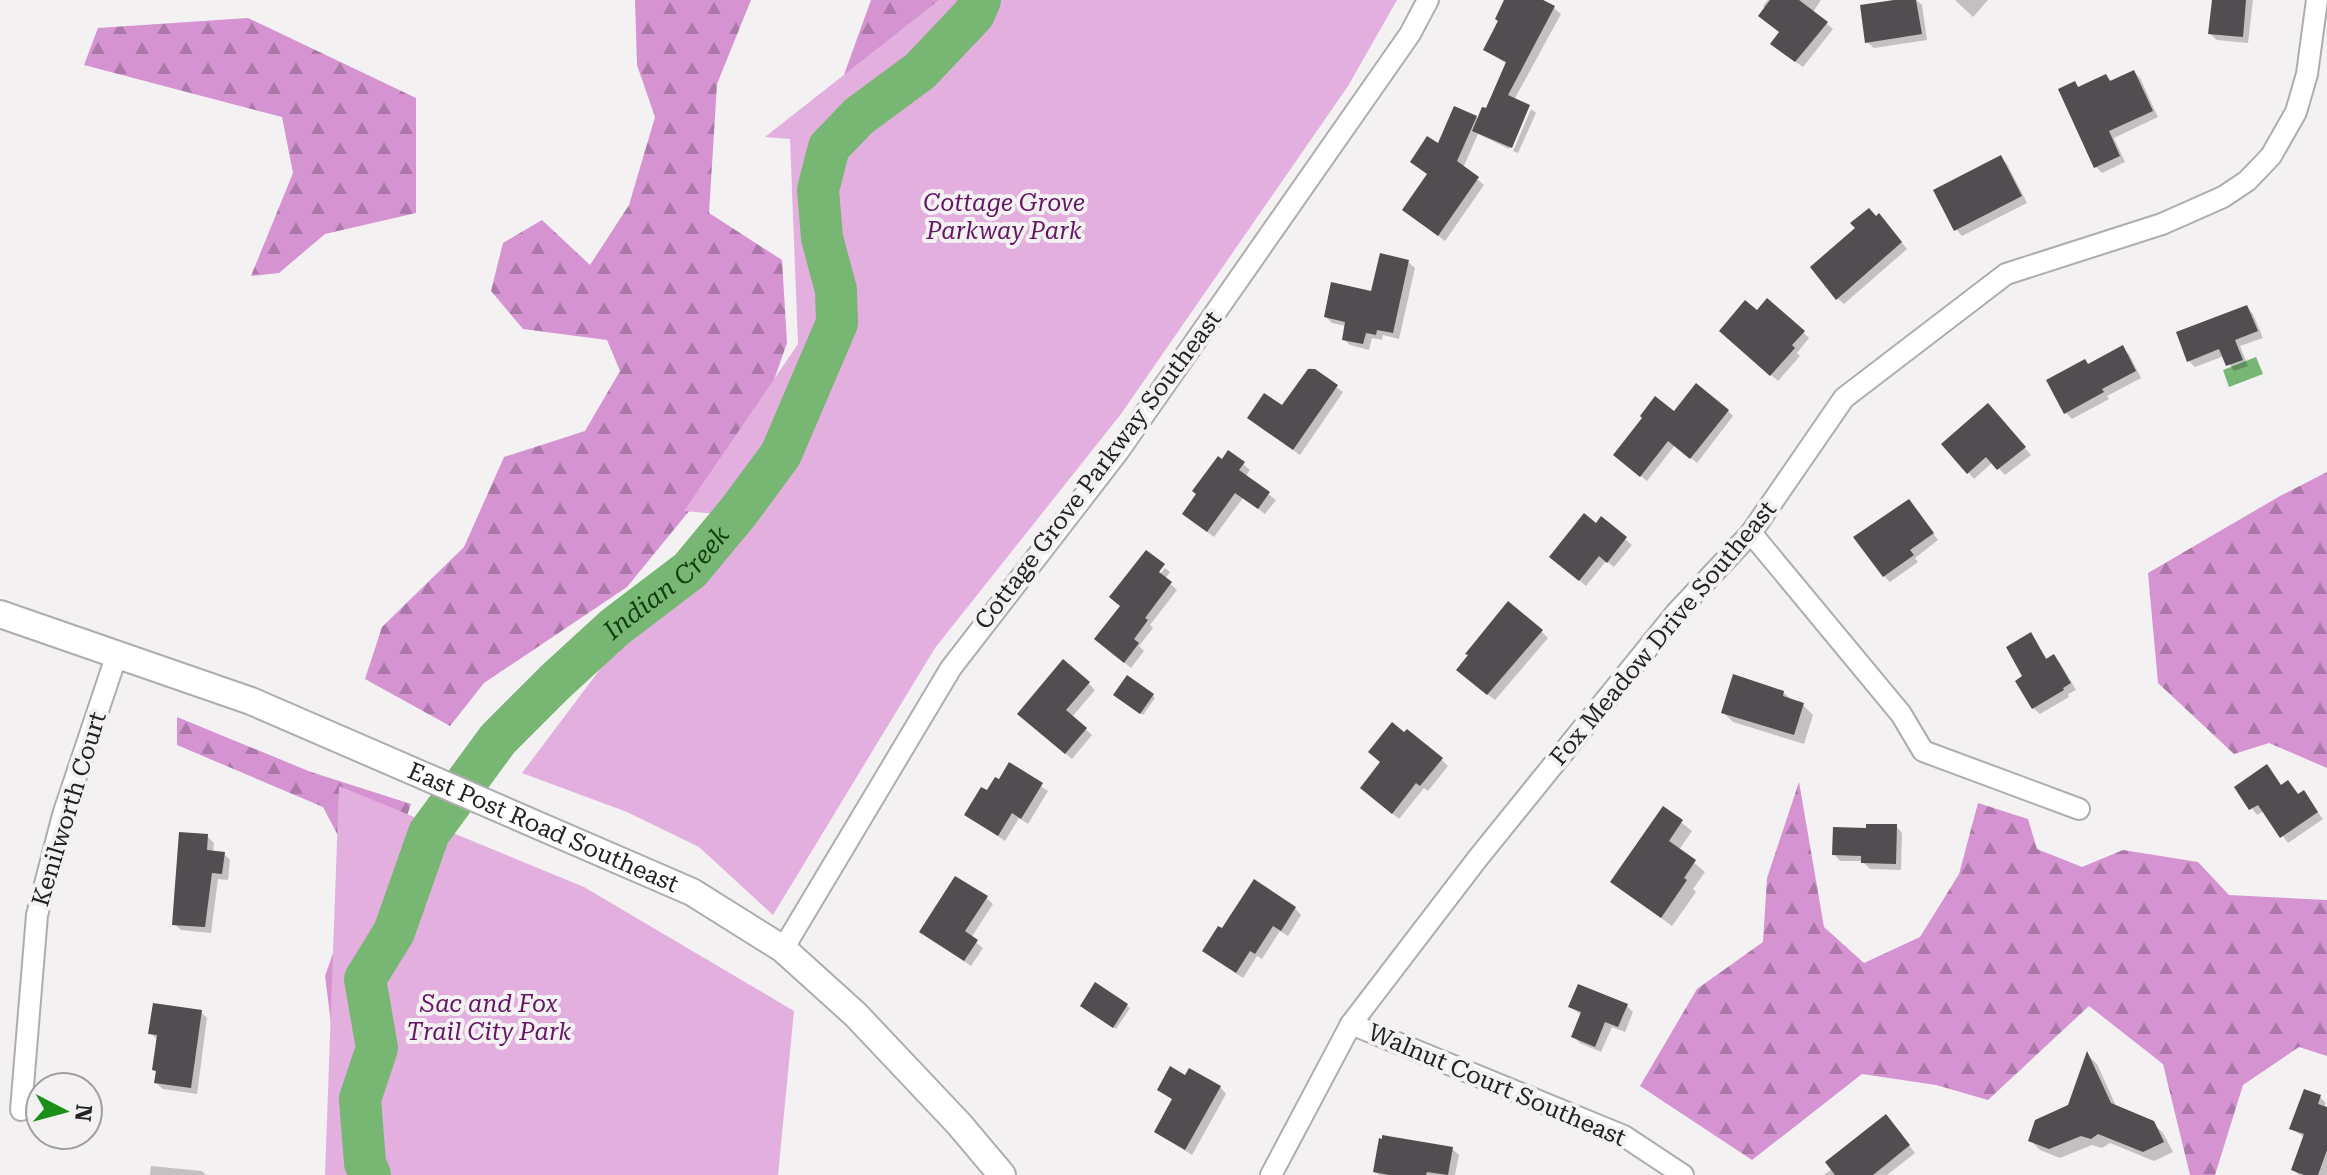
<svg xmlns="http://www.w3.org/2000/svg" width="2327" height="1175" viewBox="0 0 2327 1175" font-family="'Roboto Serif',serif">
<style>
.forest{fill:url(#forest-firs)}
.green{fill:#e2afdf}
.water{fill:#78b673}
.shadow{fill:#0003}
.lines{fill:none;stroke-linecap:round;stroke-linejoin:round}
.river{stroke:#78b673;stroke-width:42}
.building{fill:#514e51}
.minor-casing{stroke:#afacaf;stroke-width:24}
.secondary-casing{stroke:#afacaf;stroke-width:30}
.minor{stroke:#fff;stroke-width:20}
.secondary{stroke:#fff;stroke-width:26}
.labels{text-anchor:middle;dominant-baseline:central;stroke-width:8;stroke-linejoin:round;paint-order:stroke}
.park-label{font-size:24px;font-style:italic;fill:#641664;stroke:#f4f1f3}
.street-label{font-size:24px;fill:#232223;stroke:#f4f1f3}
.water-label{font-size:26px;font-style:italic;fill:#123d10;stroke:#f4f1f3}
</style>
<defs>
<pattern id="forest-firs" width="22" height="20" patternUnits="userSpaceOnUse" patternTransform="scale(2)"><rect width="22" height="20" fill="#d593d2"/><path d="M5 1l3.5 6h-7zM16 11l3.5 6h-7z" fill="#ac78aa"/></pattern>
</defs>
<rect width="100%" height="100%" fill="#f4f1f3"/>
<g class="forest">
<polygon points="635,0 751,0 717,84 709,213 782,260 787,343 757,428 627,587 484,683 450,726 365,679 382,627 464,547 504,457 585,431 620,371 607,340 523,329 491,291 503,243 542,220 590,265 629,205 655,117 637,65"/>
<polygon points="871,0 941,0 934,19 840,86"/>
<polygon points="248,18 416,98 416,213 325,234 279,273 251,276 293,173 282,117 84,65 98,28"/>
<polygon points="2327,472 2327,768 2269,743 2234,754 2158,683 2148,573 2280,496"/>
<polygon points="177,717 311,772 411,804 332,1031 325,976 341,930 344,847 323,807 177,745"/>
<polygon points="1799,782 1824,927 1864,963 1920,937 1959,874 1978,803 2028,819 2037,849 2082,867 2123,850 2198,862 2229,895 2327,900 2327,1056 2299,1047 2243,1085 2215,1175 2190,1175 2163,1064 2089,1006 1988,1100 1936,1085 1862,1074 1752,1160 1640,1086 1697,989 1763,942 1767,878"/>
</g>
<g class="green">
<polygon points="939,0 1397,0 1348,86 1121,414 935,648 773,915 699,847 627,812 522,773 717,514 684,511 798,344 790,139 765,137"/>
<polygon points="339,786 584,887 794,1011 778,1175 325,1175"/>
</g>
<polygon class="water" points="2256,357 2263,374 2229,387 2223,370"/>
<g class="shadow">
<polygon points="1507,0 1544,0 1561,14 1514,100 1527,107 1509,149 1478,134 1463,168 1484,185 1445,241 1404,210 1429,175 1439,146 1476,117 1479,120 1487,111 1507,64 1485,50"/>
<polygon points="1768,0 1821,0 1813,12 1833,29 1803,67 1779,50 1781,33 1763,6"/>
<polygon points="1907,0 1916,0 1922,5 1927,40 1874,48 1867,42"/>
<polygon points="1955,0 1988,0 1973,17"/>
<polygon points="2214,0 2253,0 2248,43 2217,40 2210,34"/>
<polygon points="2134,72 2140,78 2158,117 2114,138 2125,162 2102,173 2096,167 2075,84 2079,88 2106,76 2112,82"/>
<polygon points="1531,109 1536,113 1518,153 1513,151"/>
<polygon points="2001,158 2007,164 2027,203 1962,236 1956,229"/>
<polygon points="1877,218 1885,222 1907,249 1844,304 1837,298"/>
<polygon points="1408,262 1415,268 1399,339 1383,335 1382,340 1372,338 1369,350 1350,345 1344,339 1346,326 1332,323 1326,317 1372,294"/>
<polygon points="2247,307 2253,314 2263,338 2240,346 2248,366 2234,371 2224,356 2195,367 2189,361"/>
<polygon points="1757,313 1803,332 1809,338 1797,353 1800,356 1778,381 1728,338"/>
<polygon points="2122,348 2129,354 2141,378 2107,396 2109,399 2072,419 2066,413 2089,366"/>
<polygon points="1310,368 1343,392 1300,455 1256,424 1283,408"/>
<polygon points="1728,411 1733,416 1697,463 1675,445 1647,481 1621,460 1674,414"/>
<polygon points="1994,412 2031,455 2005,475 1993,462 1974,479 1968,472"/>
<polygon points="1243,464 1250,470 1245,477 1276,500 1265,514 1243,498 1214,537 1191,520"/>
<polygon points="1915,508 1938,540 1915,558 1918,562 1890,582 1884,576"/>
<polygon points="1601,519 1632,545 1614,567 1606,561 1586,586 1558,563"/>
<polygon points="1165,568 1170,572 1165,579 1177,590 1150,625 1153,628 1139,646 1144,651 1131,668 1103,645"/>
<polygon points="1541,631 1548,638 1495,700 1465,676 1470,656"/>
<polygon points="2030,635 2048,660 2053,657 2060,663 2076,690 2068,694 2069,697 2040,714 2033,708 2025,677"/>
<polygon points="1088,683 1095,690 1072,717 1092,735 1072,759 1026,720"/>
<polygon points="1783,692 1793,701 1803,705 1813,715 1804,744 1733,722 1723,712"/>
<polygon points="1152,695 1155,698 1143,715 1118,698"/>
<polygon points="1442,760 1448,766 1428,791 1424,788 1399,819 1369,794 1382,762"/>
<polygon points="1009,765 1048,791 1028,824 1019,818 1005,841 967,815 999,782"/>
<polygon points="2236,787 2282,787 2299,796 2304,793 2323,819 2288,843 2264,811 2257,815"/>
<polygon points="1663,808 1692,831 1679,850 1705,872 1693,889 1696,892 1672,926 1613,882"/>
<polygon points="1896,826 1902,833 1901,870 1870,869 1862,861 1840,861 1834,854 1868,830"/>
<polygon points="207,836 214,843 213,853 224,854 230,860 228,880 218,879 211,933 181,930 174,924"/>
<polygon points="986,898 993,904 971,938 983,948 971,966 922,932"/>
<polygon points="1295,908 1301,915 1288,936 1280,931 1262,959 1257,956 1243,978 1211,957 1222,931"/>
<polygon points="1096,985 1130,1008 1116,1029 1085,1008"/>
<polygon points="1627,1006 1633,1012 1625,1032 1612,1027 1601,1052 1580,1043 1574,1037 1582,1015 1570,1007"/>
<polygon points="201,1012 207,1018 197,1094 163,1089 156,1083 158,1073 154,1070 157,1039 150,1033"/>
<polygon points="2088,1055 2097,1064 2117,1108 2153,1123 2163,1133 2173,1152 2154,1161 2110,1143 2102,1148 2092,1145 2060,1158 2040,1150 2030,1140 2069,1107"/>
<polygon points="1186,1077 1220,1087 1226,1094 1192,1155 1156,1132 1174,1101 1159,1090"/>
<polygon points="2320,1097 2326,1103 2324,1109 2327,1109 2327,1175 2299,1175 2293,1170 2305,1138 2292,1129"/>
<polygon points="1892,1123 1915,1153 1887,1175 1824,1175"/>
<polygon points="1452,1149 1459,1155 1455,1175 1379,1175 1375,1172"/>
<polygon points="151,1166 202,1171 206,1175 150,1175"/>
</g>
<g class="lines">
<path class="river" id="s1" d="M370 1175 365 1163 360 1099 377 1048 365 979 394 932 429 833 498 739 555 682 615 627 690 570 739 511 781 454 837 323 836 290 822 238 818 190 829 147 859 116 920 71 974 14 980 0"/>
</g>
<g class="building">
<polygon points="1504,0 1543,0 1555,6 1508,95 1530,105 1512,148 1472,131 1482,107 1486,108 1506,62 1483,50 1498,21 1495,19"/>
<polygon points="1770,0 1799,0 1828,22 1795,62 1770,44 1779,32 1758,16"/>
<polygon points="1894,0 1916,0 1922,34 1865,43 1860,5"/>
<polygon points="2212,0 2246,0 2243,37 2208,34"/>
<polygon points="2134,70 2153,111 2109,131 2120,156 2094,168 2058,89 2075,81 2078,87 2106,74 2110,81"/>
<polygon points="1454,106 1477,116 1457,161 1479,177 1438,236 1402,210 1427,174 1410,162 1427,136 1438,143"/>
<polygon points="2001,155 2022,196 1954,231 1933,190"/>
<polygon points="1869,208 1876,216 1879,213 1902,242 1836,300 1810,267 1855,228 1850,223"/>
<polygon points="1380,253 1409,260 1393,333 1377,330 1376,335 1366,333 1363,344 1342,340 1345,322 1324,317 1331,282 1371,291"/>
<polygon points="1767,298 1805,331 1792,345 1795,348 1770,376 1719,331 1745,300 1757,310"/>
<polygon points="2247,305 2258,331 2235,340 2243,360 2226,366 2219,349 2187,362 2176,332"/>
<polygon points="2123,345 2136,371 2102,389 2104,392 2064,414 2046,380 2085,359 2088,364"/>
<polygon points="1308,369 1315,369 1338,385 1293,450 1247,418 1264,393 1282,405"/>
<polygon points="1696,383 1729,410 1690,459 1668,441 1640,477 1613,455 1642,418 1640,416 1655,396 1674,411"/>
<polygon points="1988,403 2026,447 1997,470 1986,457 1967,474 1941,444"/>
<polygon points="1228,450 1245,462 1239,470 1270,492 1258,509 1235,493 1207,532 1182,514 1196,494 1192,491 1218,456 1222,459"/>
<polygon points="1909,499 1934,533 1910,550 1914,555 1883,577 1853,537"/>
<polygon points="1584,513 1596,523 1601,516 1627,537 1607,563 1599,556 1579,581 1549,557"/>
<polygon points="1146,550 1165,564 1159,572 1172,582 1145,618 1148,620 1134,639 1139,643 1124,663 1094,639 1120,606 1109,597"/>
<polygon points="1508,601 1543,630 1487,695 1456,670 1468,655 1465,654"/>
<polygon points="2031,632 2046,659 2054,654 2071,683 2063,688 2064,690 2032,709 2015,681 2022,676 2006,647"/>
<polygon points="1063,659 1090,682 1066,710 1087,728 1065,754 1017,714"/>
<polygon points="1733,674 1784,691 1783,696 1804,703 1794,735 1721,713"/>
<polygon points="1127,675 1154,694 1140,714 1113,695"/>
<polygon points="1392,722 1404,732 1407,729 1443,758 1420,786 1416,783 1392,814 1360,788 1380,762 1368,752"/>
<polygon points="1009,762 1043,783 1021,819 1012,813 998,836 964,815 981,787 987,790 995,777 999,779"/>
<polygon points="2267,764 2281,785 2288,780 2298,794 2304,790 2318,812 2280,838 2258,805 2249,810 2234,787"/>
<polygon points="1663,806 1683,820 1669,841 1696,860 1684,878 1687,880 1661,918 1610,882"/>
<polygon points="1866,824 1897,824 1896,864 1861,863 1861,856 1832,855 1833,827 1866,828"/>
<polygon points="179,832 208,834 207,850 225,852 222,874 212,873 205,927 172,925"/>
<polygon points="955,876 988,896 965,931 978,940 964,961 919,932"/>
<polygon points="1254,879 1296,907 1281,931 1273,926 1255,954 1250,951 1236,973 1202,951 1218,926 1222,928"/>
<polygon points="1095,982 1128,1004 1113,1028 1080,1006"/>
<polygon points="1578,984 1628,1004 1618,1027 1605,1022 1595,1047 1571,1037 1581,1012 1568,1007"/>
<polygon points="153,1003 202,1010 191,1088 154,1083 156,1071 152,1070 157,1035 148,1034"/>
<polygon points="2087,1051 2111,1103 2154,1121 2164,1142 2143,1152 2098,1134 2091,1139 2081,1136 2049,1149 2028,1141 2035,1120 2068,1105"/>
<polygon points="1170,1066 1185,1075 1189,1068 1221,1086 1185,1150 1154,1132 1172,1099 1157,1090"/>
<polygon points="2304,1089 2321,1095 2318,1104 2327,1107 2327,1150 2318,1175 2304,1175 2291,1170 2304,1134 2289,1129"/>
<polygon points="1886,1114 1910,1145 1873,1175 1835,1175 1825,1162"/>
<polygon points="1382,1135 1453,1147 1448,1175 1427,1172 1426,1175 1389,1175 1373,1172 1379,1138 1382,1139"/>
</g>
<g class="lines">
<defs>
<g id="minor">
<polyline points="1751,533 1901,714 1923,751 2079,809"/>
<polyline points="783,949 951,668 1118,452 1410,34 1428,0"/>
<polyline points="1351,1024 1624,1136 1683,1175"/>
<polyline points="21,1110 37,915 63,815 117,654"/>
<polyline points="1271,1175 1351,1024 1478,858 1676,613 1751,533 1844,398 2006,274 2162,224 2223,197 2247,181 2271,156 2296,112 2307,74 2317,0"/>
</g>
<g id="secondary">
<path id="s2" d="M0 614 251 701 692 892 783 949 856 1015 959 1124 1002 1175"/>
</g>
</defs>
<use href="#minor" class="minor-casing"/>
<use href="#secondary" class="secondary-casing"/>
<use href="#minor" class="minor"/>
<use href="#secondary" class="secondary"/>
</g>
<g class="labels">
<g class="park-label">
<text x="1004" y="203">Cottage Grove<tspan x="1004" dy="28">Parkway Park</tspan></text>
<text x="489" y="1004">Sac and Fox<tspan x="489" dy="28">Trail City Park</tspan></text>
</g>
<g class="street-label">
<text transform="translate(1098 470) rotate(-53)">Cottage Grove Parkway Southeast</text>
<text transform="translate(1663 633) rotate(-50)">Fox Meadow Drive Southeast</text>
<text transform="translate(69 809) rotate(-73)">Kenilworth Court</text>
<text stroke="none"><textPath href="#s2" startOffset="584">East Post Road Southeast</textPath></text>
<text transform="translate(1497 1085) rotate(23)">Walnut Court Southeast</text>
</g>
<g class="water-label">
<text stroke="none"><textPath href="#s1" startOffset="708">Indian Creek</textPath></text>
</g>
</g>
<g transform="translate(64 1111) rotate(96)"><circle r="38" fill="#f4f1f3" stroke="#a09ea0" stroke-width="2"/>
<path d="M0-6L14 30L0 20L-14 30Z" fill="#1b8f18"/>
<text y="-12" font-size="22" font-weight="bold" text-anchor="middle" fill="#232223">N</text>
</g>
</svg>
